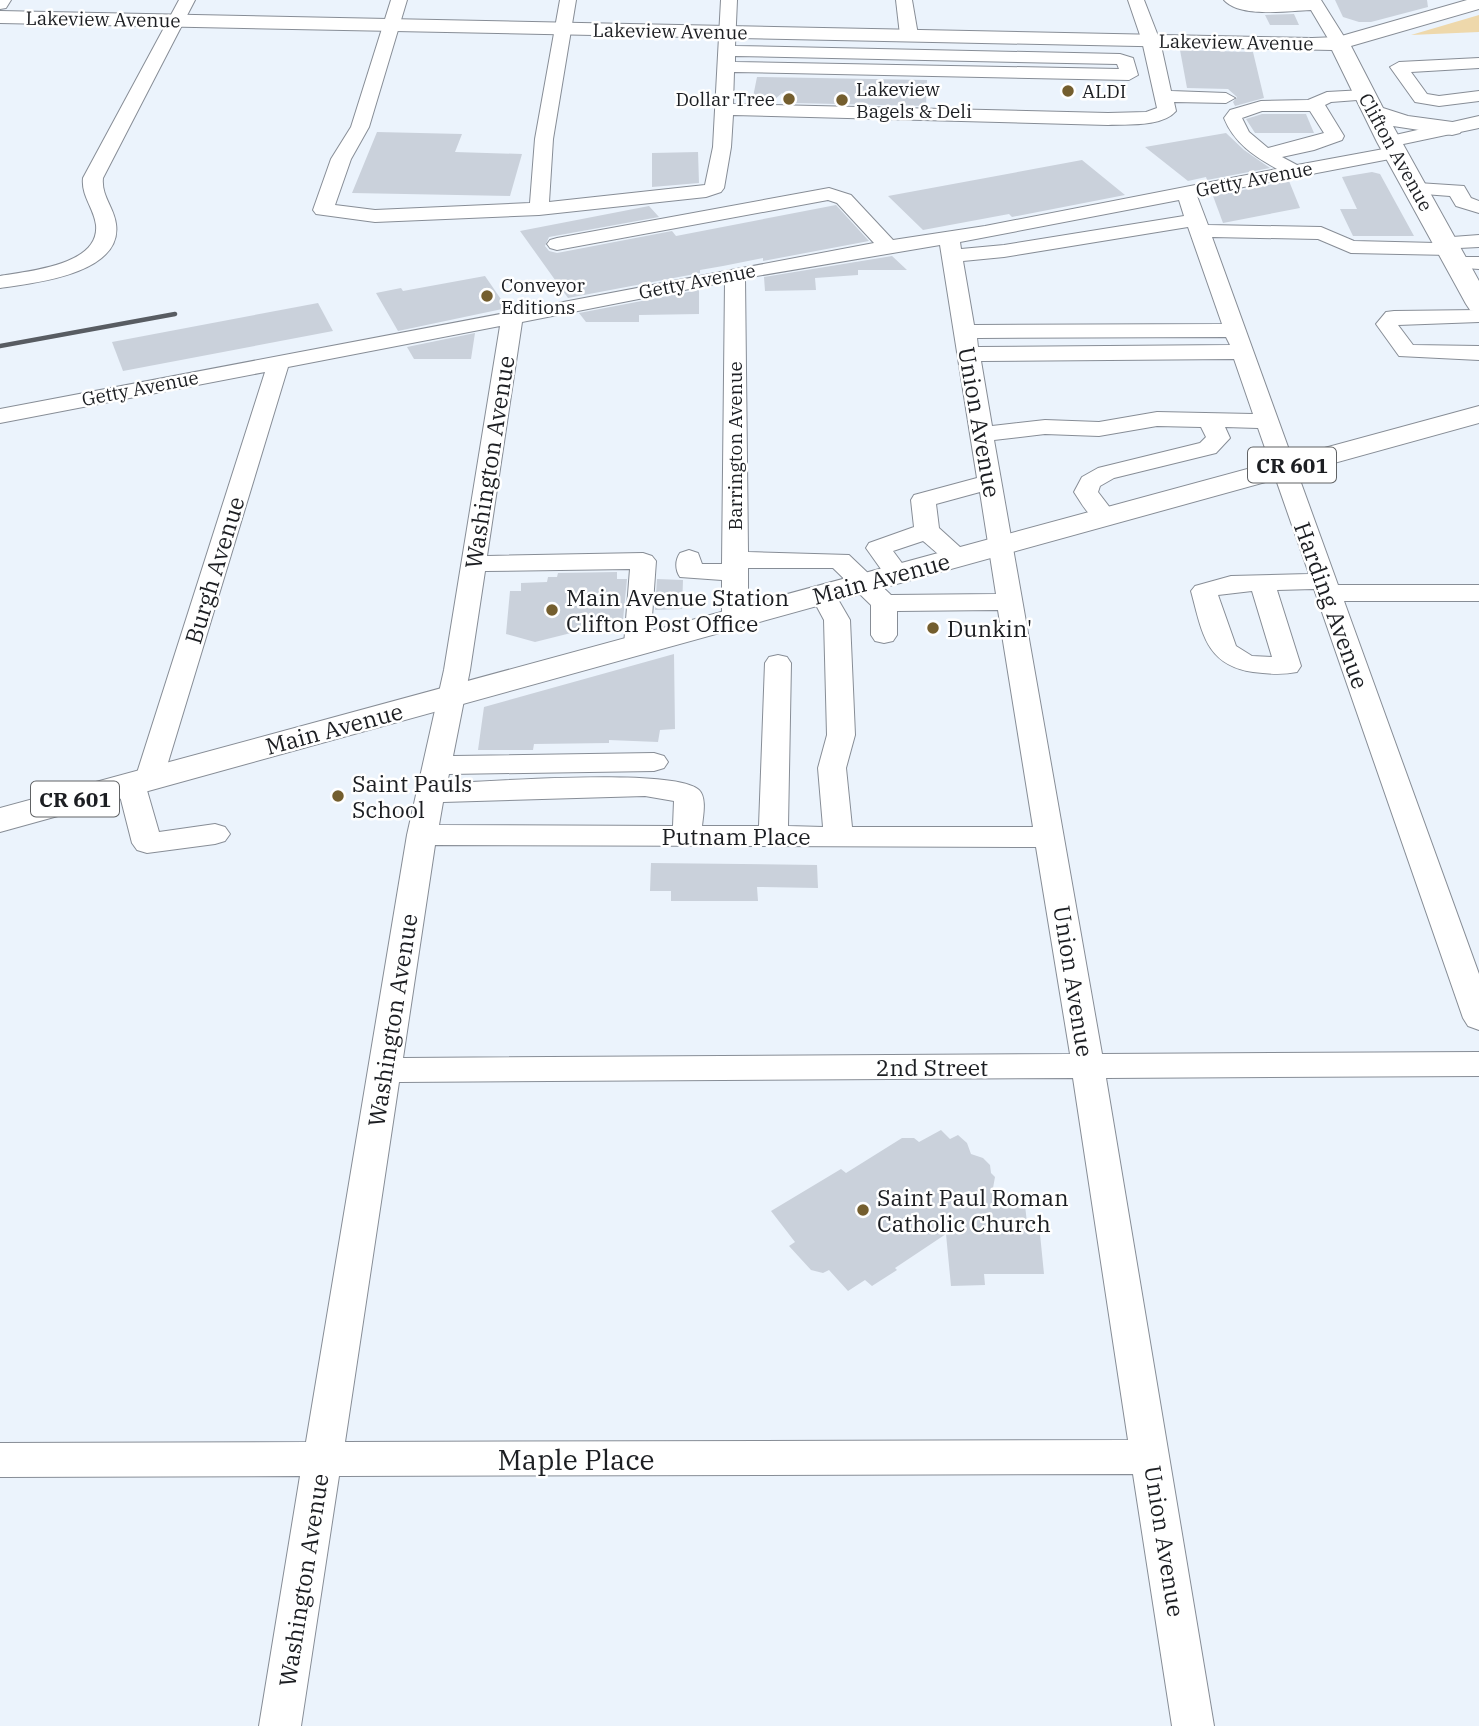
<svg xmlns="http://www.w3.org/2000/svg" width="1479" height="1726" viewBox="0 0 1479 1726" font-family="'IBM Plex Serif',serif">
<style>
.green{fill:#eed8ab}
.building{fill:#cad1db}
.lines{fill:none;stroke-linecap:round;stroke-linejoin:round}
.minor-casing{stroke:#878d96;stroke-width:2}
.major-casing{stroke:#878d96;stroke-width:2}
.minor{fill:#fff;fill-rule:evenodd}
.major{fill:#fff;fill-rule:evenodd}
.rail{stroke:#585c62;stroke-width:4.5}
.poi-dot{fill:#745e2e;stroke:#fff;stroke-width:2.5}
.labels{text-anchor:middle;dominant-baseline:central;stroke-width:5;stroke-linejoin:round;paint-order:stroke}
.far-street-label{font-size:19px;fill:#1c1e22;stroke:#fff}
.far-poi-label{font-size:19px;fill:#1c1e22;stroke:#fff;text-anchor:start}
.shield{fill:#fff;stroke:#606264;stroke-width:2}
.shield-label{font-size:21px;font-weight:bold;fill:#1c1e22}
.street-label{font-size:23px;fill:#1c1e22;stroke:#fff}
.poi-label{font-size:23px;fill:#1c1e22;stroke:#fff;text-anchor:start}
.near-street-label{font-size:28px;fill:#1c1e22;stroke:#fff}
</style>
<rect width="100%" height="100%" fill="#ebf3fc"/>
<polygon class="green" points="1479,15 1479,32 1411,35"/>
<g class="building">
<polygon points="1335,0 1427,0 1428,7 1371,22 1359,22 1343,17"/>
<polygon points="1294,14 1299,25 1270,25 1265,15"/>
<polygon points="1180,50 1253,52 1264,98 1235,106 1233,102 1237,97 1228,89 1187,88"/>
<polygon points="757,77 927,80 926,106 792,103 782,93 772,102 752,102"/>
<polygon points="1262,114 1306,114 1314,133 1255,133 1246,119"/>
<polygon points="377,132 462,134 455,152 522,154 510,196 352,193"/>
<polygon points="1226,133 1244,150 1270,168 1207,180 1206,177 1188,181 1145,147"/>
<polygon points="698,152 699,183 652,187 652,153"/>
<polygon points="1082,160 1125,195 1012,217 1009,214 923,230 888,196"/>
<polygon points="1372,172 1380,174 1414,236 1353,236 1340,209 1357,209 1342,177"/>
<polygon points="1289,181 1300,208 1223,223 1213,196"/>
<polygon points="836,205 869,241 763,261 763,258 723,266 700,270 700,273 568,298 520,231 649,206 659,217 549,237 545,246 549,251 557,253 672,231 676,236"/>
<polygon points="892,256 907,270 858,270 858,275 815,278 816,290 765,291 764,277"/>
<polygon points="485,276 507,308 398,331 376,293 401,288 403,291"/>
<polygon points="699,290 699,314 639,315 639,322 586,322 579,313"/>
<polygon points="318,303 333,331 123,371 112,342"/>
<polygon points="475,333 471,359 414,359 407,347"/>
<polygon points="617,572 617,579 627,579 623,620 535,642 506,634 510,591 521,591 521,583 547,582 548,577 557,577 558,573"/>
<polygon points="657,579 683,580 682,609 655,610"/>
<polygon points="674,654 675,729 660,730 658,742 609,740 609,743 534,744 533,750 478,750 484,707"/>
<polygon points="651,863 817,865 818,888 757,887 758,901 671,901 671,891 650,891"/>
<polygon points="941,1130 950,1139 958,1135 967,1143 971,1154 983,1158 990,1165 991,1173 995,1177 993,1188 1009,1204 1025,1205 1027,1223 1039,1224 1044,1274 984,1274 985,1285 951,1286 946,1234 895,1268 897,1270 872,1286 865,1280 848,1291 829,1270 823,1273 811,1270 789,1246 795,1242 771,1211 841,1169 846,1173 902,1138 914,1138 919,1142"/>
</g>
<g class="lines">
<defs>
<g id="minor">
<polygon points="0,0 11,0 6,8 0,9"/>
<path d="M179 0H195L103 178C101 196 114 207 116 224 123 274 34 283 0 288V276C29 271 100 265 96 225 94 208 81 196 83 178Z"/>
<path d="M391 0H407L369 127 351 159 335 205 375 210 530 203 535 139 560 0H576L553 139 549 202 705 185 713 147 721 0H737L735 46 1120 54 1133 58 1138 75 1129 80 734 72 733 104 1108 113 1146 112 1157 108 1142 41 1128 0H1144L1160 41 1171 91 1226 93 1235 98 1226 103 1174 102 1176 111C1162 127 1128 124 1108 125L733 115 731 147 724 188 721 192 706 197 539 215 375 222 316 214 313 210 331 159 351 127ZM735 56 1117 64 1119 69 735 62Z"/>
<polygon points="896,0 912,0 918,35 915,39 903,39 900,35"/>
<path d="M1224 0H1321L1348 43 1345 47H1333L1311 10C1288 11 1240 18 1224 0Z"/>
<polygon points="1479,58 1479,68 1411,72 1427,94 1439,96 1479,91 1479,101 1439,106 1415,102 1390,67 1399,62"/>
<path d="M1364 90 1373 95 1370 99 1331 102 1325 105 1344 136 1342 140 1314 150 1282 157 1297 165 1389 148 1380 142 1382 138 1479 116V128L1394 146 1402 148 1404 152 1395 158 1197 196 1208 225 1321 227 1354 241 1436 243 1439 238 1479 235V247L1459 248 1457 253 1450 255 1351 253 1318 239 1212 237 1338 585H1479V601H1344L1479 974V1030L1468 1026 1463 1018 1314 589 1277 590 1301 666 1297 672C1283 675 1268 674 1253 672 1205 665 1202 631 1191 591L1195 586 1231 576 1309 574 1258 428 1225 427 1230 438 1216 453 1114 478 1100 486 1098 492 1117 517 1114 522C1093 527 1084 507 1074 492L1082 477 1098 468 1200 443 1206 437 1201 427 1157 426 1099 436 1045 434 994 440 1102 1054 1479 1052V1076L1106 1078 1214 1726H1172L1133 1474 339 1476 301 1726H259L300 1476 0 1477V1443L306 1442 407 835 444 670 500 326 288 367 163 779 159 785 146 787 159 832 215 824 225 827 230 834 225 841 215 844 147 853 137 850 132 843 117 784 121 778 136 776 265 372 0 423V409L874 243 837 203 828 200 557 250 550 248 547 244 550 240 557 238 829 188 851 195 893 240 985 226 1277 169C1254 156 1234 143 1224 118L1230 110 1261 101 1308 100 1327 92ZM1262 111H1310L1324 133 1268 148 1249 132 1242 118ZM1179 200 1184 216 1004 245 961 249 960 242ZM1188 227 1222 324 974 325 963 261 1004 257ZM940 245 977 478 914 495 911 500 914 527 869 543 866 548 888 579 897 582 906 579 910 574 893 551 923 541C937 552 948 567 967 562L971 557 939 528 936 504 980 492 996 594 891 595 849 555 748 552 745 278ZM725 282 722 564H702L698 553 689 550 680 553C675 560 675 570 680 577L722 580V618L726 624 735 626 744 624 748 618V568H833L871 605V635L875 641 884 643 893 641 897 635V611L998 610 1033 827H852L846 768 855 735 850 620 832 589 823 586 814 589 810 594 824 620 827 735 818 768 823 827 788 826 791 663 787 657 778 655 769 657 765 663 759 826H702C703 816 707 798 699 790 674 767 489 782 447 783L449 774 654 771 664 768 668 762 664 756 654 753 453 756 470 670 485 571 630 569 624 645 628 651 637 653 646 651 650 645 656 561 652 556 643 553 487 556 522 322ZM1226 337 1230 345 978 347 977 338ZM1234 359 1253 414 1157 412 1099 422 1045 420 992 426 981 361ZM1252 591 1272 657 1252 656 1236 646 1218 595ZM645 796 674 801 673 826 439 825 443 802ZM435 845 1036 847 1070 1054 403 1058ZM1073 1078 1128 1440 345 1442 399 1082Z"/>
<polygon points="1418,183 1464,186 1471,198 1479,201 1479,213 1456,206 1450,196 1411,193 1408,189 1411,185"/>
<polygon points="1457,257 1479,257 1479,269 1450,267 1447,263 1450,259"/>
<polygon points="1479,310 1479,322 1398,325 1413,345 1479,346 1479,360 1399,356 1376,324 1386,312 1394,311"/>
</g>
<g id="major">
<polygon points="1467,0 1479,0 1479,9 1351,46 1383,108 1408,116 1460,123 1463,128 1460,133 1452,135 1393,126 1479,281 1479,312 1470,310 1466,304 1377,142 1332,50 0,23 0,11 1312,38 1338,37"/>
<polygon points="1479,406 1479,423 0,832 0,808"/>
</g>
</defs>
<use href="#minor" class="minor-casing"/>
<use href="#major" class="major-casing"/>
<use href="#minor" class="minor"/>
<use href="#major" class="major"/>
<polyline class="rail" points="0,346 175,314"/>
</g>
<g class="poi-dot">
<circle cx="1068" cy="91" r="7"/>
<circle cx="789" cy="99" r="7"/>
<circle cx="842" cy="100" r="7"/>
<circle cx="487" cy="296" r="7"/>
<circle cx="552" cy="610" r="7"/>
<circle cx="933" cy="628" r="7"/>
<circle cx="338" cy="796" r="7"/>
<circle cx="863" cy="1210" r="7"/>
</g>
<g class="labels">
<g class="far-street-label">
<text transform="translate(103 19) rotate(1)">Lakeview Avenue</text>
<text transform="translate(670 31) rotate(1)">Lakeview Avenue</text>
<text transform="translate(1236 42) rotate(1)">Lakeview Avenue</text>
<text transform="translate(1396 152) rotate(61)">Clifton Avenue</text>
<text transform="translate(1254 179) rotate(-11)">Getty Avenue</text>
<text transform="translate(697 281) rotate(-11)">Getty Avenue</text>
<text transform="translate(140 388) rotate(-11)">Getty Avenue</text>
<text transform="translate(735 446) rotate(-90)">Barrington Avenue</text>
</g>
<g class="far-poi-label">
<text x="856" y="89">Lakeview<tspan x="856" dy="22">Bagels &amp; Deli</tspan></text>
<text x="1082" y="91">ALDI</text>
<text x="775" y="99" text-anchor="end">Dollar Tree</text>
<text x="501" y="285">Conveyor<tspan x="501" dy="22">Editions</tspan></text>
</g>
<g class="shield">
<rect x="1248" y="447.5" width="88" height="35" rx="5"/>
<rect x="31" y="781.5" width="88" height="35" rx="5"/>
</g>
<g class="shield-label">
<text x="1292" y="465">CR 601</text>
<text x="75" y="799">CR 601</text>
</g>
<g class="street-label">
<text transform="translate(980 422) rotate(80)">Union Avenue</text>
<text transform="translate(489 462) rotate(-81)">Washington Avenue</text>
<text transform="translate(214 570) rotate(-73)">Burgh Avenue</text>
<text transform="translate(881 578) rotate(-15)">Main Avenue</text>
<text transform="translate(1332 605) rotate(70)">Harding Avenue</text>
<text transform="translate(334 728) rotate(-15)">Main Avenue</text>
<text x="736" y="836">Putnam Place</text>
<text transform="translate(1074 981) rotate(81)">Union Avenue</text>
<text transform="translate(392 1020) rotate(-81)">Washington Avenue</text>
<text x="932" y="1067">2nd Street</text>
<text transform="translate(1165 1541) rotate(81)">Union Avenue</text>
<text transform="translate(303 1580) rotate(-81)">Washington Avenue</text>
</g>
<g class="poi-label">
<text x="566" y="597">Main Avenue Station<tspan x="566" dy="26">Clifton Post Office</tspan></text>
<text x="947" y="628">Dunkin'</text>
<text x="352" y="783">Saint Pauls<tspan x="352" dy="26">School</tspan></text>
<text x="877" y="1197">Saint Paul Roman<tspan x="877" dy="26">Catholic Church</tspan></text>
</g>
<g class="near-street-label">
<text x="576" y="1459">Maple Place</text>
</g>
</g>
</svg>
